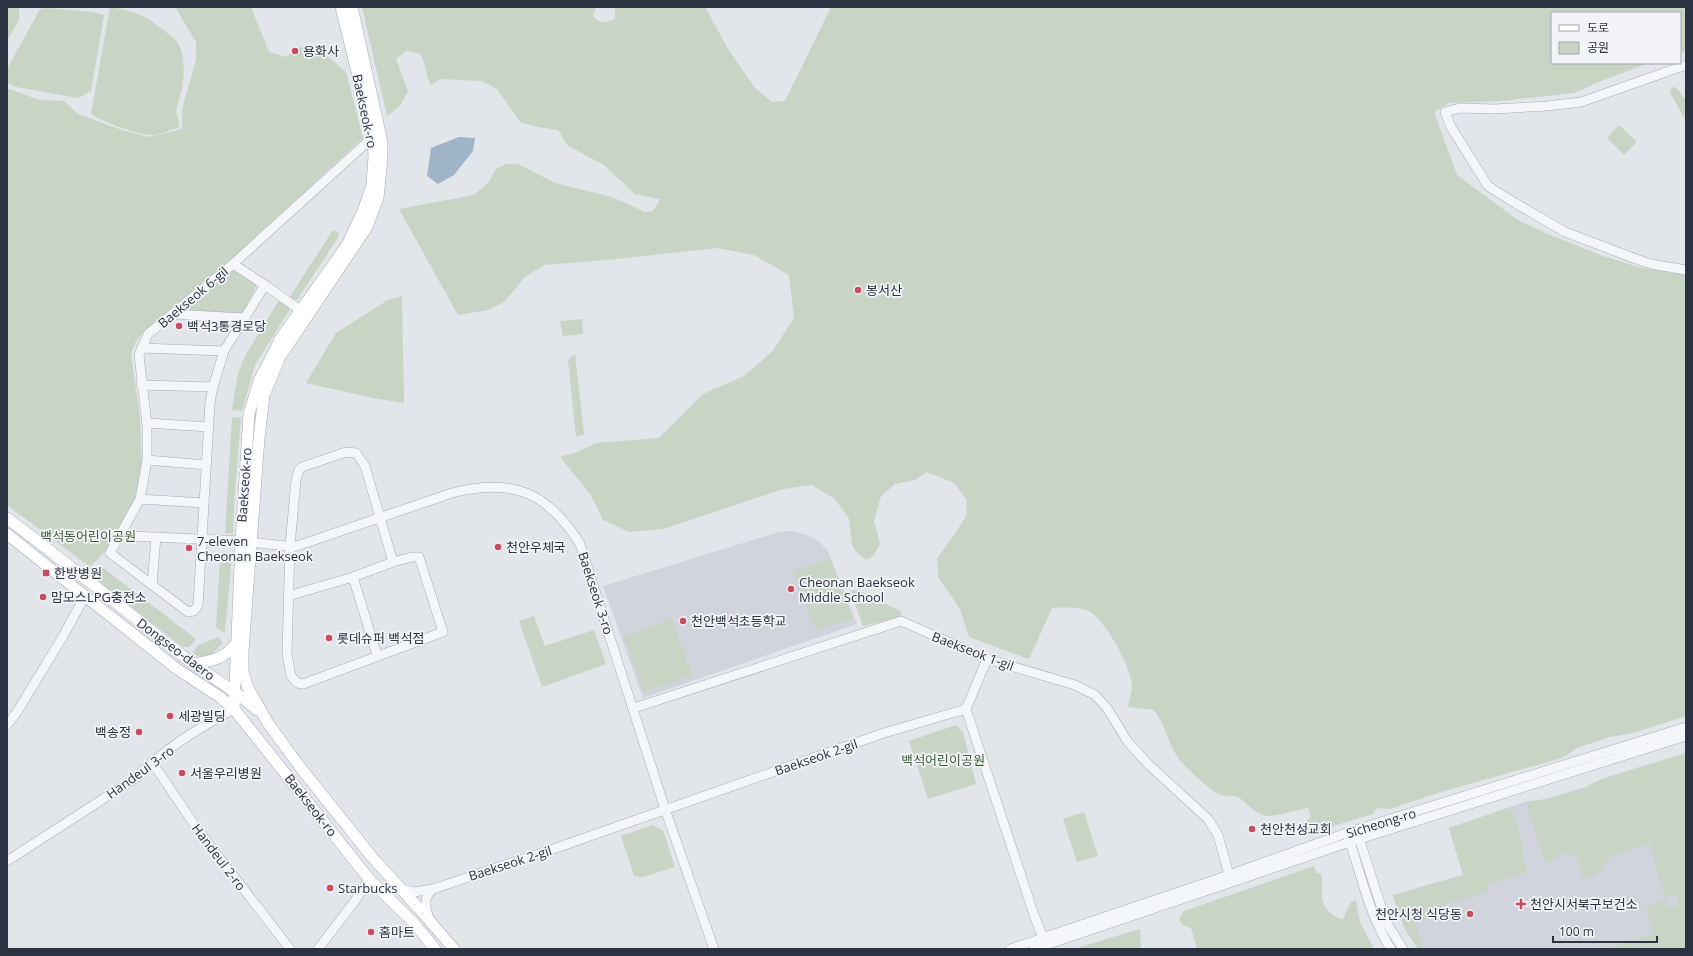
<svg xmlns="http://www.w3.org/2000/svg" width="1693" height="956" viewBox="0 0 1693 956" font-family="'Open Sans','Noto Sans KR',sans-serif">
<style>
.built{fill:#d1d4dc}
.green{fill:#c8d4c4}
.water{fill:#9fb3c9}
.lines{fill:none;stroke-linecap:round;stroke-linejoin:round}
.minor-casing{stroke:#a7acb4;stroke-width:10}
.major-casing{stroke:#a2aab6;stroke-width:12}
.minor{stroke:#f5f6f9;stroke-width:9}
.major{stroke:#fff;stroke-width:11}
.poi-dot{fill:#cb4b5d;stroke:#f2f4f8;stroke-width:1.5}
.labels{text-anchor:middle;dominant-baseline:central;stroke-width:3.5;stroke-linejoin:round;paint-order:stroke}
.poi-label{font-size:13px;fill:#2b3342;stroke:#f2f4f8;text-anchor:start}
.street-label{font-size:13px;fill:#2b3342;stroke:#f2f4f8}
.park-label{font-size:13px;fill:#3f5e38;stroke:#f2f4f8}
</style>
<rect width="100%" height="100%" fill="#e2e5ea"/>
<g class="built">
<polygon points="792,531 807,535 818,541 827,549 857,624 643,698 603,586 779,532"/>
<polygon points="1652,763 1686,836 1686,949 1418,949 1406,931 1399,915 1393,895 1463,875 1449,828 1525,802 1546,799 1586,787 1602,779"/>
</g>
<g class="green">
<polygon points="7,7 19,7 19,20 7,41"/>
<path d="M110 7 130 11 147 18 174 38 179 45 182 53 184 70 182 89 176 111 180 127C171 129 159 136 150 135 134 133 105 123 91 114Z"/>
<polygon points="175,7 251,7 269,52 286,57 301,47 320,50 346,72 363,138 229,262 143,332 135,343 131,354 140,418 142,465 135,502 107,549 90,567 7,505 7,88 39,100 64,101 78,114 122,130 149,137 182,129 182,109 196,60 196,42"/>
<path d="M362 7H596L593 16C600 24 605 23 615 19V7H705L728 49 755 88 772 102 785 101 831 7H1686V52L1680 53V13H1552V63H1649L1596 83 1574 93 1502 101 1449 103 1434 112 1457 175 1518 220 1548 234 1603 256 1638 267 1686 275V716L1633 733 1610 737 1577 748 1562 758 1441 792 1390 809 1376 808 1373 814 1307 834 1298 828 1311 817 1308 808C1295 810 1281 815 1269 816 1257 816 1249 805 1241 799 1235 794 1227 797 1220 795 1213 793 1184 766 1179 759 1168 744 1166 726 1154 710L1128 707C1129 701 1132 693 1132 686 1132 668 1105 620 1089 611 1082 607 1060 607 1052 608L1029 659 969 637 960 609 938 577 937 559 966 517 967 500 954 483 927 472 915 480 895 484 881 496 874 521 880 544 874 555 866 560 858 554 852 545 849 519 835 499 812 485 783 489 663 529 629 532 603 520 591 495 560 457 577 452 596 443 659 438 703 394 744 376 772 352 794 318 789 275 754 255 717 248 607 260 544 265 525 277 504 302 489 310 458 315 399 209 474 195 488 183 496 169 507 164H518L555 183 612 197 645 212 653 211 660 199 635 194 604 165 568 146 558 130 538 127 520 122 497 89 482 81 440 79 431 85C424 74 428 64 419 53L406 51 396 59 408 91 400 106 387 116Z"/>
<polygon points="46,8 93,12 104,15 91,91 78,98 16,87 7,82 7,69 40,9"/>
<path d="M1673 87C1680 88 1680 96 1686 99V121L1670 93 1671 88Z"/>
<polygon points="1619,125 1637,142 1624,155 1607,138"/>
<polygon points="333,230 338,232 339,236 297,300 289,298"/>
<polygon points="234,268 254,279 256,286 244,312 239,315 189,312 192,301"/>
<polygon points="402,296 404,403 373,398 306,383 336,333 388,300"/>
<polygon points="280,301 290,309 289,311 255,365 242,411 232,410 238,373 245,356 278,302"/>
<polygon points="582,319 583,334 563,336 560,321"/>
<polygon points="575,354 584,434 576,437 568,360"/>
<polygon points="232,417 241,418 235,490 233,532 232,534 225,533"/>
<polygon points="224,551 232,555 225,633 216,628 220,559 222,553"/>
<polygon points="830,559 853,619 816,630 793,571"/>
<polygon points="102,567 196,639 189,647 183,647 95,579 94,577"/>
<polygon points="858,590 900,611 901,613 901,616 869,625 863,626 850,591"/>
<polygon points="534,616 545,646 594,630 606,664 542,687 519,621"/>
<polygon points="672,619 692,676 644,692 624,636"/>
<polygon points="218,637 223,643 209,657 200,658 193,653 197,646"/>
<polygon points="956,725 963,732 976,784 928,799 909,741"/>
<path d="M1686 753V949H1605L1654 934 1646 907 1666 901 1669 907H1672L1678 905 1679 900 1676 896H1668L1665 899 1650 843 1612 855 1595 875 1584 878 1581 876 1579 859C1568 850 1555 855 1546 865L1526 802 1546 799 1586 787 1602 779Z"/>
<polygon points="1508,808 1512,809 1524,850 1521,852 1527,872 1487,885 1489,891 1441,905 1443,914 1415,923 1423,949 1418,949 1406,931 1399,915 1393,895 1463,875 1449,828"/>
<polygon points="1084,812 1098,856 1077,862 1063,819"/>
<polygon points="652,825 663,830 675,867 643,877 634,876 621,836"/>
<path d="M1314 866 1317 873 1321 874C1324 882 1321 888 1322 897 1322 907 1333 918 1343 919L1351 902 1356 900 1360 922 1374 949H1197L1191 928 1181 924 1179 918 1184 911Z"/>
<polygon points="1140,929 1141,949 1073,949"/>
</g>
<polygon class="water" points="459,137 475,138 473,151 454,175 438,184 427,176 431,148"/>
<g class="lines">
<defs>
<g id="minor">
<polyline points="1686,65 1581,102 1547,106 1495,109 1460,108 1445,112 1451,127 1488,186 1515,203 1565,232 1636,259 1651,264 1686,270"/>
<polyline points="233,264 265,285"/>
<polyline points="300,310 265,285 224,351 213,387 210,403 198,605 194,611 188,612 110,553 140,499 147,460 147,425 139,355 148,334 233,264 373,137"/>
<polyline points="173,314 244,318"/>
<polyline points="141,348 224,351"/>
<polyline points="141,385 213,387"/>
<polyline points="147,423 209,427"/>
<polygon points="346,452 356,453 365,466 393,562 412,557 419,557 443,632 303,684 297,683 291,676 287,653 290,546 296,480 299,470 302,467"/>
<polyline points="147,460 206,465"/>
<polyline points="140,499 204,503"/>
<path d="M122 532 131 536 241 541 294 547 452 493C512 478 547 491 580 544L665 809 714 949"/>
<polyline points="353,577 377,655"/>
<polyline points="152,585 156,537"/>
<polyline points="288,596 353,577 393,562"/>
<polyline points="634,708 901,621 987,659 1075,685 1095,695 1107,708 1128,742 1149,765 1208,819 1218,835 1229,875"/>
<polyline points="966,709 987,659"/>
<polyline points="7,725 17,712 62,638 85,596"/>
<polyline points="152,762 198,830 290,949"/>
<polyline points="1358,835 1386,922 1403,949"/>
<path d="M1348 836C1361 874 1369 915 1391 949"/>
<path d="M7 861 137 777C163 750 200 727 234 709"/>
<polyline points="401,889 414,892 433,889 556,848 884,733 966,709 1034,915 1046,945"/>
<path d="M429 918C425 907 423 897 433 889"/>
<polyline points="318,949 355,901 369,879"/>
<polyline points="1010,949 1229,875 1352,831 1686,727"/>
<polyline points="1034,949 1350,842 1686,736"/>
</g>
<g id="major">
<polyline points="352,7 382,142 382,159 378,198 367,227 280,357 264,395 259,438 243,651 243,672 248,688 268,723 300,767 372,857 423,913 454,949"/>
<path d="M7 518C67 563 125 610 183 656 207 675 234 689 257 710"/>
<polyline points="7,534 177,669 220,697 234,709 369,879 413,922 435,949"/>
<path d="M194 664C211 661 224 659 235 645"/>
<polyline points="234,709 241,541 249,414 259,381 281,338 347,245 363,211 372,185 374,157 373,137 341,7"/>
</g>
</defs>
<use href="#minor" class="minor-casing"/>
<use href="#major" class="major-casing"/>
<use href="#minor" class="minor"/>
<use href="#major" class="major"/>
</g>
<g class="poi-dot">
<circle cx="295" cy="51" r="4"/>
<circle cx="858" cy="290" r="4"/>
<circle cx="179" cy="326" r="4"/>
<circle cx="498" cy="547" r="4"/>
<circle cx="189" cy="548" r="4"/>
<rect x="42" y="569" width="8" height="8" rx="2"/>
<circle cx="791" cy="589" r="4"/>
<circle cx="43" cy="597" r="4"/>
<circle cx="683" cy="621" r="4"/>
<circle cx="329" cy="638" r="4"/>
<circle cx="170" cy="716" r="4"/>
<circle cx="139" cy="732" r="4"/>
<circle cx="182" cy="773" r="4"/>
<circle cx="1252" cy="829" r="4"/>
<circle cx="330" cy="888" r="4"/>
<path d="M1519 898h4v4h4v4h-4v4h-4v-4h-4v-4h4z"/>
<circle cx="1470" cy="914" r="4"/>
<circle cx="371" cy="932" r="4"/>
</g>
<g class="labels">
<g class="poi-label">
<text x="303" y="51">용화사</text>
<text x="866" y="290">봉서산</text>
<text x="187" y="326">백석3통경로당</text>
<text x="197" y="541">7-eleven<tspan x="197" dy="15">Cheonan Baekseok</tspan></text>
<text x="506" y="547">천안우체국</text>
<text x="54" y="573">한방병원</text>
<text x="799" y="582">Cheonan Baekseok<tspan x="799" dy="15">Middle School</tspan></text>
<text x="51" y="597">맘모스LPG충전소</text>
<text x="691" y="621">천안백석초등학교</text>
<text x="337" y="638">롯데슈퍼 백석점</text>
<text x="178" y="716">세광빌딩</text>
<text x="131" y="732" text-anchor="end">백송정</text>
<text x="190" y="773">서울우리병원</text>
<text x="1260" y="829">천안천성교회</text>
<text x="338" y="888">Starbucks</text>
<text x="1530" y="904">천안시서북구보건소</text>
<text x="1462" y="914" text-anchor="end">천안시청 식당동</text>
<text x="379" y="932">홈마트</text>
</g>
<g class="street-label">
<text transform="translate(365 111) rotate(78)">Baekseok-ro</text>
<text transform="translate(193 297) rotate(-40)">Baekseok 6-gil</text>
<text transform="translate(244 485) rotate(-86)">Baekseok-ro</text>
<text transform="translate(596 593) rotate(72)">Baekseok 3-ro</text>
<text transform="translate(176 649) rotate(37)">Dongseo-daero</text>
<text transform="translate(973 651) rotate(21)">Baekseok 1-gil</text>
<text transform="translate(816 757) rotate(-19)">Baekseok 2-gil</text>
<text transform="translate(140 772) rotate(-36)">Handeul 3-ro</text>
<text transform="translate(311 805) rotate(52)">Baekseok-ro</text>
<text transform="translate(1381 823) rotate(-17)">Sicheong-ro</text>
<text transform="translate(219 857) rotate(53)">Handeul 2-ro</text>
<text transform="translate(510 863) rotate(-18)">Baekseok 2-gil</text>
</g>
<g class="park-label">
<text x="88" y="536">백석동어린이공원</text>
<text x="943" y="760">백석어린이공원</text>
</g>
</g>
<rect width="1693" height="956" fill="none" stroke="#2b3342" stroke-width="16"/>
<rect x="1551" y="12" width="130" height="52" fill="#f2f4f8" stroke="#a2a7af"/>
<rect x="1559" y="25" width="20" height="6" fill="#ffffff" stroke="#a2a7af"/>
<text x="1587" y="32" font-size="12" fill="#2b3342">도로</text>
<rect x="1559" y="42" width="20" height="12" fill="#c8d4c4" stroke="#a2a7af"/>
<text x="1587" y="52" font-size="12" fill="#2b3342">공원</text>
<path d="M1553 936v6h104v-6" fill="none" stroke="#2b3342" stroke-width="2"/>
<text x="1559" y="936" font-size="12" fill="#2b3342" stroke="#f2f4f8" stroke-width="3" paint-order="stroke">100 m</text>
</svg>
